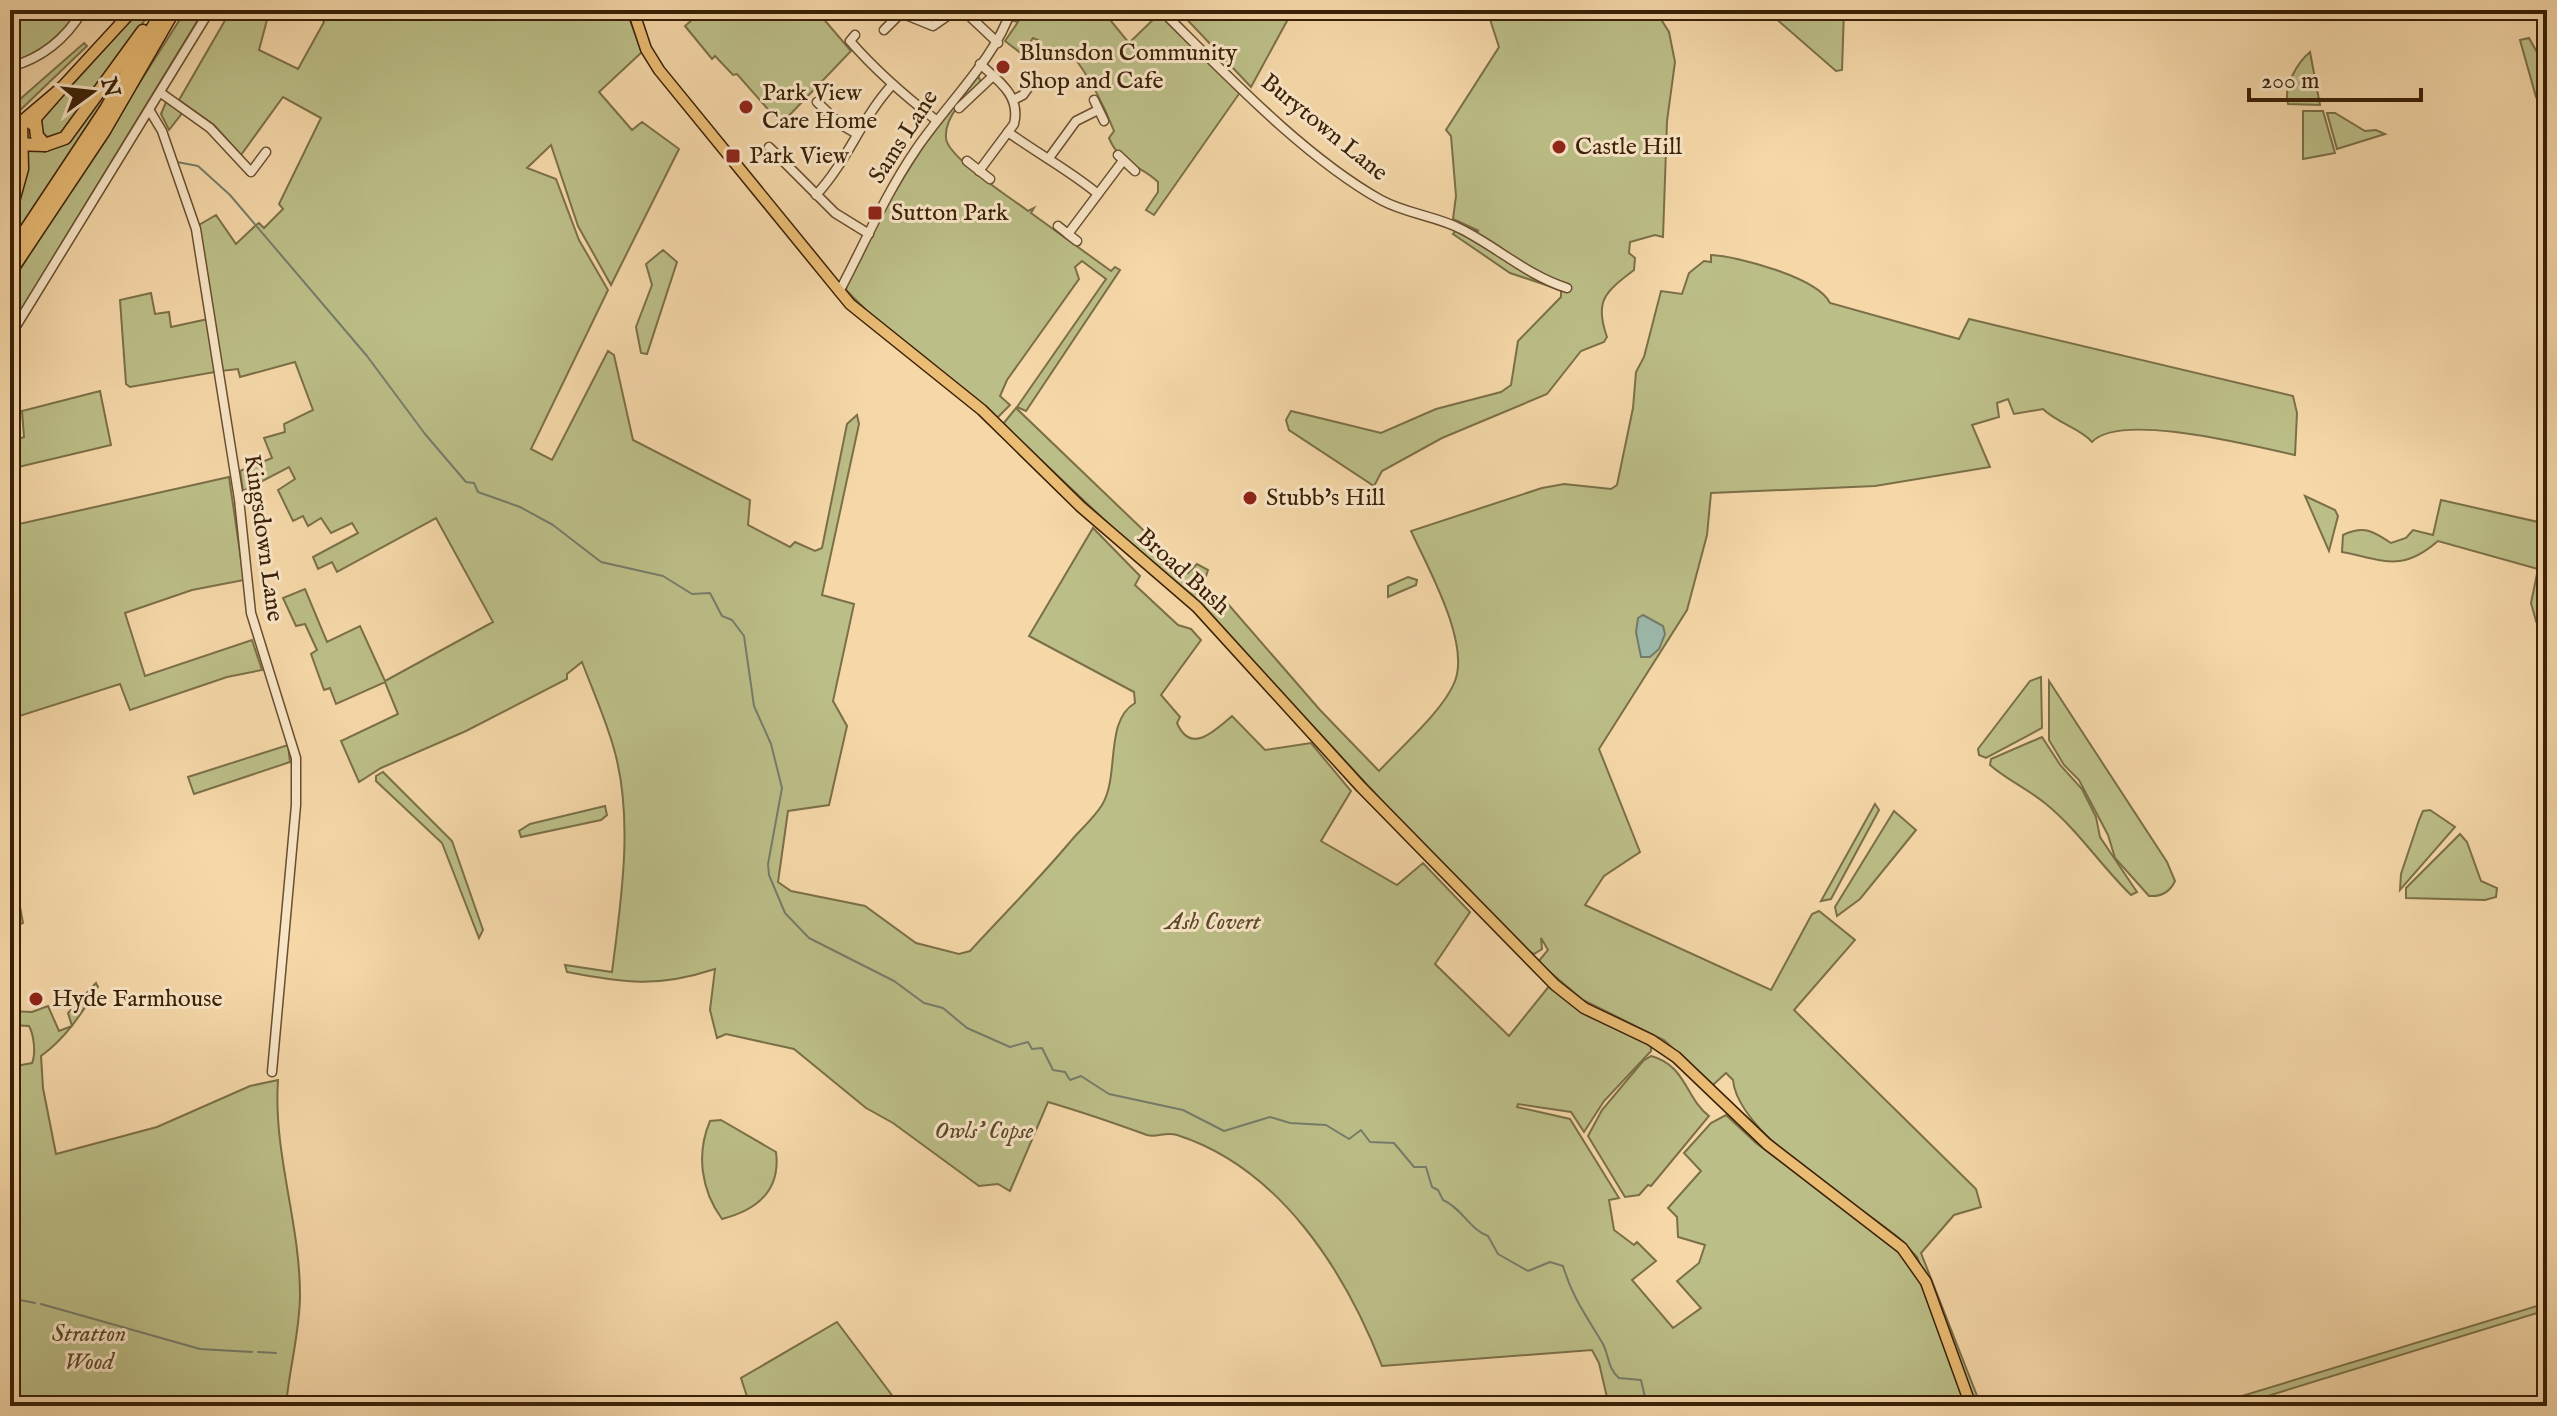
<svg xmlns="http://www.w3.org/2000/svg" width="2557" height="1416" viewBox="0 0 2557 1416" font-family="'IM FELL English',serif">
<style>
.green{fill:#bcbe87;stroke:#7b6f47;stroke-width:2}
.water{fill:#9cb9ac;stroke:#757c6a;stroke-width:2}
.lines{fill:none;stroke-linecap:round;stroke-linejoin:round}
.stream{stroke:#757c6a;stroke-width:2}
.minor-casing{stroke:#694e2f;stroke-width:11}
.major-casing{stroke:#3a2007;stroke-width:13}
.highway-casing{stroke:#3a2007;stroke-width:15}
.minor{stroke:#f8e5c6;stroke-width:8}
.major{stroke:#eabc74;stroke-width:10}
.highway{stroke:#eabc74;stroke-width:12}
.poi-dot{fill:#8f2418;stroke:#f8e5c6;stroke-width:3}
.labels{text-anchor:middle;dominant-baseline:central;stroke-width:6;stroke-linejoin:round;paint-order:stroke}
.poi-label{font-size:24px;fill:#3a2007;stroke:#f8e5c6;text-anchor:start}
.street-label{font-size:24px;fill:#3a2007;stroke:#f8e5c6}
.park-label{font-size:24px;font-style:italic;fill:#5a4827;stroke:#f8e5c6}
</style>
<rect width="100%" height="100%" fill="#f5d7a8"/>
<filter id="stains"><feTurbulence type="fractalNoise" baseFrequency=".0025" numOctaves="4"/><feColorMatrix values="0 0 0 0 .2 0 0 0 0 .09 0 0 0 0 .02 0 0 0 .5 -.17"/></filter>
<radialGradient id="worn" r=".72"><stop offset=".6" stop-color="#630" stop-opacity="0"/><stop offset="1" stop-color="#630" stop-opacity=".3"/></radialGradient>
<g class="green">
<path d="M10 10H79C60 36 41 53 10 63Z"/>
<polygon points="139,10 152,10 66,131 47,137 40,130 40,121"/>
<polygon points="186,10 204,10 10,328 10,285"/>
<path d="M231 10H254L267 20 259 50 298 69 324 22 317 10H626L642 52 599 92 632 130 642 122 679 149 611 285 578 226 551 145 527 168 556 179 579 240 608 290 531 449 552 460 608 351 614 355 633 440 750 500 748 525 790 547 795 542 815 551 822 548 847 424 857 415 859 424 822 595 854 604 833 701 847 726 829 805 788 811 778 882 791 891 865 906 916 943 959 954 970 951C1003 915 1038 880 1070 842 1080 830 1094 818 1102 805 1120 776 1104 721 1135 703L1134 692 1029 636 1093 528 1140 576 1135 585 1178 625 1191 629 1201 640 1161 695 1180 717 1177 723C1191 755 1214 731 1232 716L1265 750 1311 743 1351 791 1321 841 1397 885 1423 863 1470 912 1435 964 1509 1036 1550 985 1588 1015 1651 1045V1051L1604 1101 1584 1132 1571 1112 1518 1104 1517 1107 1570 1119 1619 1198 1609 1200 1614 1230 1634 1245 1637 1242 1656 1261 1632 1280 1673 1328 1701 1308 1677 1281 1699 1263 1705 1245 1678 1237 1677 1217 1668 1208 1701 1171 1684 1153 1711 1123 1726 1115 1756 1143 1888 1240 1917 1272 1968 1406H1609L1599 1363 1592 1350 1382 1366C1345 1271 1280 1168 1177 1135 1166 1131 1157 1138 1147 1135 1114 1123 1082 1112 1048 1102L1010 1191 998 1184 979 1186 893 1123 866 1108 794 1049 726 1034 717 1038 710 1010 715 969C657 988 625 983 567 972L565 965 612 972C621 901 634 819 614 749 606 720 593 691 582 662L567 674V679L466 731 381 768 359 782 341 741 398 714 385 682 336 704 330 688 324 690 311 654 317 650 305 624 296 626 283 598 305 589 327 642 360 626 385 681 493 622 436 518 337 572 332 562 318 569 313 557 358 533 352 523 331 533 321 518 308 526 303 516 293 521 278 490 295 479 289 467 243 491 240 471 272 458 264 438 285 432 284 424 313 410 295 362 240 377 238 369 221 371 199 225 216 215 236 244 256 225 259 223 264 228 283 209 279 204 321 118 283 97 241 155 214 125 179 100Z"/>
<polygon points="703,10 816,10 851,51 781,124 737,74 733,75 715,56 712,59 685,26"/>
<path d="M1014 10H1102L1129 43 1160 13 1241 91 1154 215 1146 210 1158 192V182C1141 165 1120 165 1109 138L1114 131C1104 105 1089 77 1072 54H1062L1056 48 1038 47 1040 41 1033 38 1022 54 1005 41 1018 22 1013 21Z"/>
<polygon points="1178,10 1293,10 1251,87"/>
<path d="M1487 10H1655L1669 32 1675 62 1667 121 1663 237 1655 235 1630 242 1629 253 1635 258 1634 270C1605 292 1594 301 1607 337L1604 342 1581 351 1547 394 1442 438 1382 471 1374 486 1289 430 1286 420 1291 411 1381 433 1436 409 1501 392 1511 385 1518 341 1561 297V290L1510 273 1453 234 1456 230 1479 231 1453 219 1456 196 1451 136 1446 130 1499 47Z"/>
<polygon points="1766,10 1844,10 1842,70 1836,71"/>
<polygon points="2529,38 2547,70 2547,93 2536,97 2520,40"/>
<polygon points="84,43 87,46 10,120 10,108"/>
<path d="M2310 52 2320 105 2288 104C2283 87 2297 63 2310 52Z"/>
<polygon points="124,64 127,65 10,248 10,220 23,146 47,150 63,145"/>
<path d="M978 76 981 82C967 95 944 116 946 138 947 157 1011 198 1028 211L1034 208 1031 213 1111 271 1115 267 1120 270 1026 411 1017 407 1106 279 1082 261 1075 267 1079 279 1007 380 1000 396 1010 405 994 421 938 368 910 354 846 290C856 250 946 101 978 76Z"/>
<polygon points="166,102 183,112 169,130 161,114"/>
<polygon points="2303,111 2323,111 2335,153 2303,159"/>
<polygon points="2327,113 2335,113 2365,131 2376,130 2385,134 2337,149"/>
<polygon points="663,250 677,262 647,354 641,353 636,327 652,285 646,264"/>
<path d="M1711 255C1738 256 1818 278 1830 303L1959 339 1969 319 2293 396 2297 413 2295 455C2256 447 2120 411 2092 442 2082 429 2057 423 2043 409L2014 414 2008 399 1997 403 1999 417 1972 425 1990 467 1875 486 1711 493 1707 535 1687 610 1599 749 1640 852 1604 876 1585 905 1771 990 1812 914 1819 911 1855 940 1794 1010 1976 1189 1981 1207 1954 1215 1921 1253 1981 1406H1976L1917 1257 1901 1240C1859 1204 1738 1136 1733 1080L1726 1073 1713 1085 1664 1040 1583 1000 1538 962 1548 950 1541 938 1542 949 1534 954 1524 948 1421 843 1192 595 1132 546 1003 424 1016 408 1188 573 1197 564 1208 570 1203 585 1228 604 1320 710 1379 771C1401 747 1444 710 1455 681 1470 642 1428 568 1411 531L1542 488 1564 484 1611 489 1617 485 1633 408 1636 372 1644 357 1661 291 1682 294 1689 273 1704 261 1711 262Z"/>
<polygon points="151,293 155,314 169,312 171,327 208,319 215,372 130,387 126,384 120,300"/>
<polygon points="100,391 111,445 10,469 10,442 24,437 22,411"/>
<polygon points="229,477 244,580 192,590 125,613 145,676 252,640 262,670 227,677 130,710 120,684 10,719 10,526"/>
<polygon points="2305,496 2335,510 2338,516 2329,551"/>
<path d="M2441 500 2547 524V605L2536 621 2531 603 2538 569 2438 541C2401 573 2384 560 2342 552L2343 535C2364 525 2373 531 2391 543L2406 538 2413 530 2433 535Z"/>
<polygon points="1408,577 1417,580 1416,585 1388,597 1388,586"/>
<polygon points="2041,677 2042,728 1986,758 1979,755 1978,749 2030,681"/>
<path d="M2049 681 2167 862 2175 881C2170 892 2162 897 2149 896L2115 858 2108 835 2079 780 2064 765 2049 740Z"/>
<path d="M2042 737 2061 766 2082 789 2096 817 2100 837 2137 892 2131 895C2101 866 2078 830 2046 804 2028 789 2007 780 1990 765L1991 759Z"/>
<polygon points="288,745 290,762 194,794 188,777"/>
<polygon points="383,772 452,841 483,930 479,938 442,843 376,781 376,776"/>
<polygon points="1875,804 1879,810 1831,899 1821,901"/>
<polygon points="605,806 607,815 601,820 521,837 519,831 530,824"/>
<polygon points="2430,810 2455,827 2400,890 2401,874 2419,820 2423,811"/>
<polygon points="1894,811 1916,830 1860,899 1837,916 1835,907"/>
<polygon points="2460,834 2467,842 2481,881 2497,888 2496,897 2485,900 2406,898 2406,888"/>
<polygon points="12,864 23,923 10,929 10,865"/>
<path d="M96 983 98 987C81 1014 67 1037 41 1056L43 1088 56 1154 157 1127 250 1086 278 1080C273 1153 300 1222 300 1295 300 1332 289 1369 286 1406H10V1067L32 1063C36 1054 34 1035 29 1026L10 1025V1011L32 1012 48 1006 59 1031 72 1026 68 1013Z"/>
<path d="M1651 1056C1686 1065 1686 1099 1709 1116L1651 1186 1648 1185 1639 1195 1625 1197 1588 1136 1602 1110 1643 1061Z"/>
<path d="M721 1120 776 1152C781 1191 757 1210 722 1219 701 1190 696 1154 710 1121Z"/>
<polygon points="2547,1303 2547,1310 2235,1406 2209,1406"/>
<polygon points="837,1322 900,1406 750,1406 741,1378"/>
</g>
<polygon class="water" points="1643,615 1663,626 1665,634 1659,649 1650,657 1641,657 1636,632 1638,618"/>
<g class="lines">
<g class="stream">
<path d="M177 162 198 166 230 195 367 356 425 434 466 482 474 483 478 492 520 507 553 525 601 562 663 576 692 594 710 593 722 616 732 620 744 636 754 706 771 744 782 788 768 864 769 875 785 913 809 938 894 981 924 1003 943 1008 967 1028 1010 1047 1028 1042 1032 1049 1042 1048 1053 1070 1065 1072 1070 1080 1081 1076 1109 1094 1183 1110 1224 1131 1270 1117 1290 1123 1326 1125 1349 1139 1361 1130 1370 1142 1394 1143 1414 1167H1426L1432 1187 1438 1190 1443 1200C1462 1208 1470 1230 1488 1236L1498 1254 1528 1271 1550 1262 1563 1266C1573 1299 1586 1315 1603 1344 1609 1356 1608 1369 1619 1378L1641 1380 1647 1406"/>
<polyline points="10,1298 35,1303"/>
<polyline points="41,1304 200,1349 252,1352"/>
<polyline points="258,1352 276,1353"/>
</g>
<defs>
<g id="minor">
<polyline points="963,10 998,43"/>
<path d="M1161 10C1225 73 1304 157 1381 200 1407 214 1436 216 1461 229 1497 247 1528 276 1567 288"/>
<polyline points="884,30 901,13 933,26 956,10"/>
<path d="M855 35 850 41C876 71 905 96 936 120"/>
<path d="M10 67C43 58 66 39 83 10"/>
<polyline points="161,93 210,128 251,172 266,152"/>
<polyline points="1013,100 1023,95 1033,81"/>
<polyline points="1094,100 1104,121"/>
<polyline points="817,102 840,124 857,134"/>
<polyline points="959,108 993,76"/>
<polyline points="150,111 162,131 196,229 239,499 251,613 296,758 296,805 272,1072"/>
<path d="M1008 132C1038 154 1069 170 1098 194"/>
<polyline points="769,147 835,213 869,234"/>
<polyline points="1118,155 1135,171"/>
<polyline points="1049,158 1076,121 1098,110"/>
<polyline points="967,161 990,179"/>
<path d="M979 171 1014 124C1021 96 999 81 980 64"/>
<path d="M816 195C847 162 861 119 892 85"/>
<polyline points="1058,226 1068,234"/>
<polyline points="1077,241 1068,234 1122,162"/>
<path d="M839 292C864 245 885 195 915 151 944 107 996 58 1011 10"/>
<polyline points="10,336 210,10"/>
</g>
<g id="major">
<polyline points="633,10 646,49 659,70 850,304 982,410 1081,507 1197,607 1361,787 1555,985 1584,1008 1651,1040 1676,1057 1767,1144 1902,1248 1926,1282 1971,1406"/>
<polyline points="31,124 60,91"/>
<polyline points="10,131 63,86 133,10"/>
</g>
<g id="highway">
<polyline points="35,120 37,136 45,145"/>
<polyline points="10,144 45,145 65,138 143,31"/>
<polyline points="10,212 22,169 21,121"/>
<polyline points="10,254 106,109 163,10"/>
<polyline points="10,272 104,131 174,10"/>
</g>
</defs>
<use href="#minor" class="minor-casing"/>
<use href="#major" class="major-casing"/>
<use href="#highway" class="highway-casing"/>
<use href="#minor" class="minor"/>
<use href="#major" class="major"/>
<use href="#highway" class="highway"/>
</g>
<g class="poi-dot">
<circle cx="1003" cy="67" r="8"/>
<circle cx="746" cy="107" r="8"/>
<circle cx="1559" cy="147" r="8"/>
<rect x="725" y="148" width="16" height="16" rx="4"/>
<rect x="867" y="205" width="16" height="16" rx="4"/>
<circle cx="1250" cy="498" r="8"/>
<circle cx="36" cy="999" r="8"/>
</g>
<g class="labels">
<g class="poi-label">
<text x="1019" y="53">Blunsdon Community<tspan x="1019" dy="28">Shop and Cafe</tspan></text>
<text x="762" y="93">Park View<tspan x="762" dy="28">Care Home</tspan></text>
<text x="1575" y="147">Castle Hill</text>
<text x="749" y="156">Park View</text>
<text x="891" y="213">Sutton Park</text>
<text x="1266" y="498">Stubb's Hill</text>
<text x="52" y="999">Hyde Farmhouse</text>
</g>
<g class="street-label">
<text transform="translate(1324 128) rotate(39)">Burytown Lane</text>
<text transform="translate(904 137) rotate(-57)">Sams Lane</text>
<text transform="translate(263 538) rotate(82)">Kingsdown Lane</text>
<text transform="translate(1183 572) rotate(42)">Broad Bush</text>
</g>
<g class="park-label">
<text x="1213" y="922">Ash Covert</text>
<text x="984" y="1131">Owls' Copse</text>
<text x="89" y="1334">Stratton<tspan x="89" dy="28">Wood</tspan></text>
</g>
</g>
<rect width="2557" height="1416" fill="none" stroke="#f5d7a8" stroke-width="40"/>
<rect x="12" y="12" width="2533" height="1392" fill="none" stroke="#3a2007" stroke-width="4"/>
<rect x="20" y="20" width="2517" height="1376" fill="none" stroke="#3a2007" stroke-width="2"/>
<g transform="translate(92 92) rotate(75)" stroke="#f8e5c6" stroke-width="6" paint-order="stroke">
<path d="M0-6L14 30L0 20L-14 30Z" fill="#3a2007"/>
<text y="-12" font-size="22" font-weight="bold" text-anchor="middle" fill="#3a2007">N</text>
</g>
<path d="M2249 88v12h172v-12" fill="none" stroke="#3a2007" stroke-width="4"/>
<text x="2261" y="88" font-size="24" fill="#3a2007" stroke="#f8e5c6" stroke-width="6" paint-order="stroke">200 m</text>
<rect width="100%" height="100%" filter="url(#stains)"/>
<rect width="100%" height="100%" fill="url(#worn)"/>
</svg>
